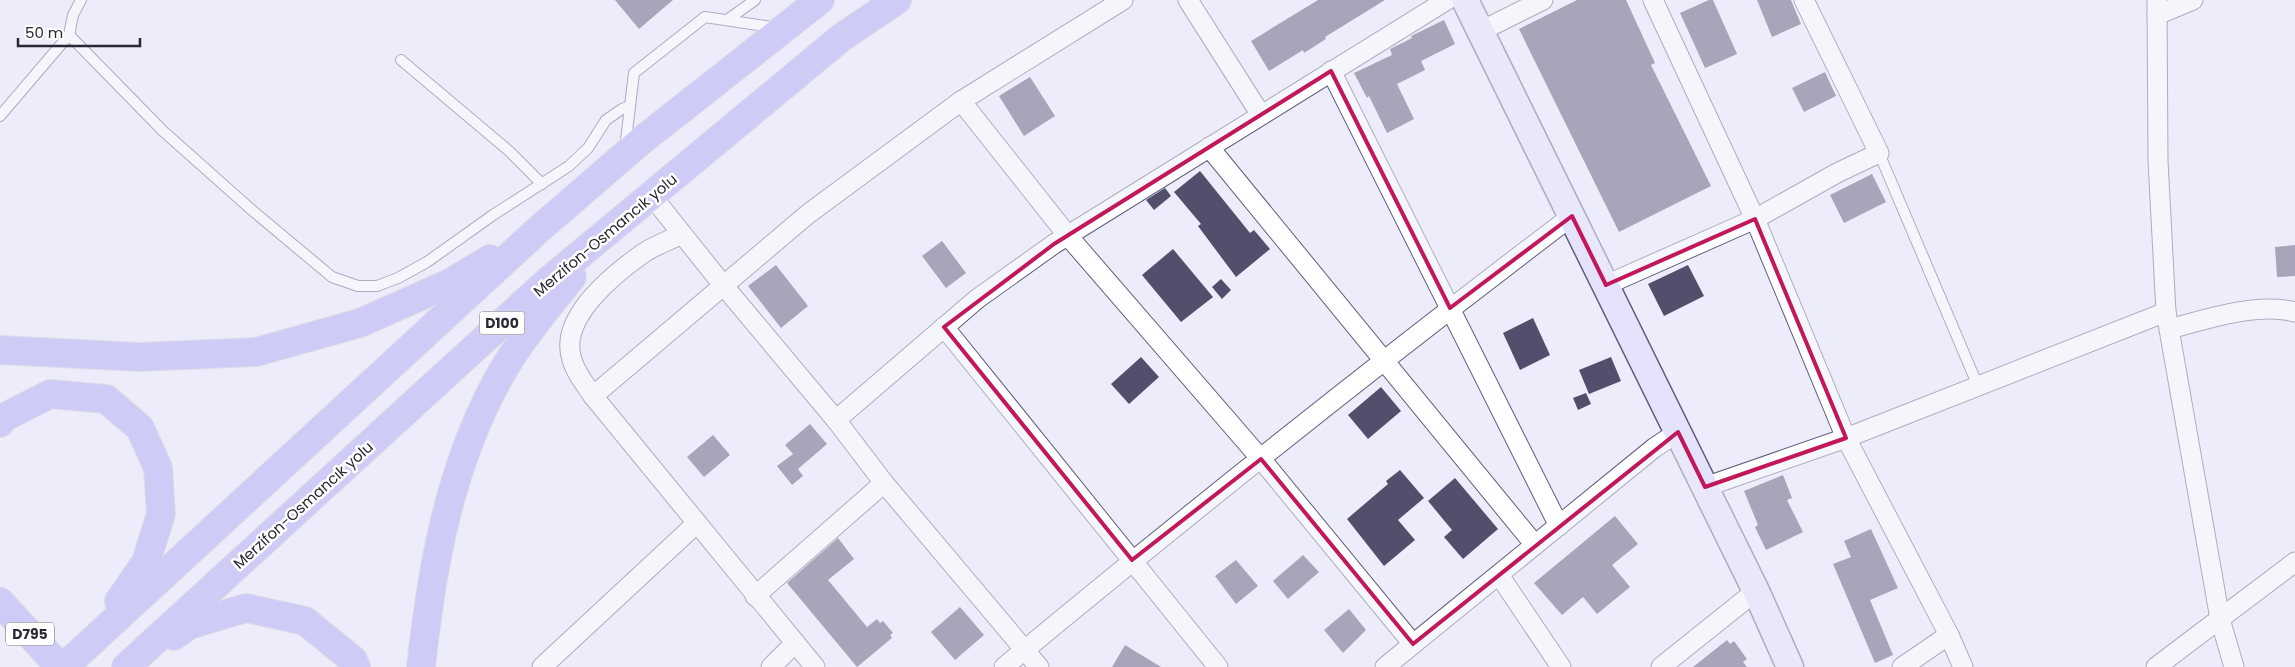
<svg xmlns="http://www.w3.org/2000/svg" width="2295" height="667" viewBox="0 0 2295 667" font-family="Poppins,sans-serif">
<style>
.building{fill:#514f6c}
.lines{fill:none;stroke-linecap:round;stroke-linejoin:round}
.lane-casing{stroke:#605e7d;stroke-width:12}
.street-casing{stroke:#605e7d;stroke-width:21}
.secondary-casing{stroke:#605e7d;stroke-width:29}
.highway-casing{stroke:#cbcbce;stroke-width:30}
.lane{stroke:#fff;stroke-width:10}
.street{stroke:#fff;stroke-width:19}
.secondary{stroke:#e5e3fb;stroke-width:26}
.highway{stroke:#a8a2f1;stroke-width:28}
.marked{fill:none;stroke:#c2185b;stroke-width:4;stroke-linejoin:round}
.labels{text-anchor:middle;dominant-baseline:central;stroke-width:5;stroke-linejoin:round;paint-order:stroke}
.shield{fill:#fff;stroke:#686871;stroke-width:1}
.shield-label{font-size:14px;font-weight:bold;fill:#282734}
.street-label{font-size:15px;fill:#282734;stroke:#fff}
</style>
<rect width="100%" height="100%" fill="#ececfa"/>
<g class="building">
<polygon points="615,0 673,0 639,29"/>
<polygon points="1318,0 1385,0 1325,37 1326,39 1304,53 1303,50 1269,71 1251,41"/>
<polygon points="1577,0 1626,0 1655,63 1651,65 1711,186 1619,232 1519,29"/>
<polygon points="1709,0 1713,0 1737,54 1705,68 1680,13"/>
<polygon points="1757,0 1791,0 1801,24 1772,37"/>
<polygon points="1444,20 1455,44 1421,61 1425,70 1397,84 1414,119 1387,133 1369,96 1367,98 1354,73 1392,55 1390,49 1412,38 1411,36"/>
<polygon points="1825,72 1836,96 1804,112 1792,88"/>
<polygon points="1030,77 1055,116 1024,136 999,96"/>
<polygon points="1200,171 1250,233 1254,230 1270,249 1236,277 1198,226 1201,224 1174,192"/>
<polygon points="1872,174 1886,202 1844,223 1830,195"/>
<polygon points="1165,188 1171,196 1154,210 1146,200"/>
<polygon points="942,241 966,273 946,288 922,256"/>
<polygon points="2295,245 2295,276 2277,277 2275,247"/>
<polygon points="1173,249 1213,297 1181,322 1142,275"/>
<polygon points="776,265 808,306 781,328 748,286"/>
<polygon points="1688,265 1704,296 1664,316 1648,284"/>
<polygon points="1221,279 1231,290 1222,299 1212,287"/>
<polygon points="1533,318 1550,355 1520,370 1503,333"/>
<polygon points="1141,357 1159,377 1129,404 1111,384"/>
<polygon points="1611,357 1621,381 1589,394 1579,370"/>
<polygon points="1381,387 1401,411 1368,439 1348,415"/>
<polygon points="1586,393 1591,404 1578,410 1573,398"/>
<polygon points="810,424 827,444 798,469 803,476 792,485 777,466 793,454 785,445"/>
<polygon points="713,435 730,455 704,477 687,457"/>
<polygon points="1400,470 1424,498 1398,520 1415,540 1384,566 1347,519 1388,484 1386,481"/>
<polygon points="1783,475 1792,498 1787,500 1803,532 1766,550 1755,527 1758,525 1744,491"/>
<polygon points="1455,478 1498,529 1463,559 1444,537 1452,530 1428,501"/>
<polygon points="1615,516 1638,544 1612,565 1630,587 1597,614 1583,597 1562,615 1534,583"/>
<polygon points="1871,529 1898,588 1870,600 1893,655 1875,663 1833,564 1851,557 1844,541"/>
<polygon points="838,538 854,559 828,580 867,627 877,619 880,623 883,621 893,633 890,635 892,638 857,667 787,583"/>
<polygon points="1303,555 1319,572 1288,599 1273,581"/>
<polygon points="1236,560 1258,586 1236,604 1215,576"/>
<polygon points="960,607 984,635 955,660 931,632"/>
<polygon points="1349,609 1366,630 1343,653 1324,630"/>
<polygon points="1727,640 1730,644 1734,641 1747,659 1743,662 1747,667 1693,667"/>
<polygon points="1125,645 1161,667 1112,667"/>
</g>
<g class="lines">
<defs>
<g id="lane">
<polyline points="727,20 755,0"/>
<polyline points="69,35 163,131 253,211 332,277 358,286 377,286 398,278 427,262 493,215 569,166 588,148 606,120 622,109 630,106"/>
<polyline points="401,60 509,151 542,184"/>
<polyline points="0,116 69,35 73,15 81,0"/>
<polyline points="625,148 634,73 705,17 778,28"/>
<polyline points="1879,153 1978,386"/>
</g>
<g id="street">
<polyline points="1188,0 1261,115"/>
<polyline points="1653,0 1755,219 1846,438 1949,635 1963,667"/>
<polyline points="2157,0 2158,161 2166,312 2220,619 2234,667"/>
<polyline points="2157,15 2193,0"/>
<polyline points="1481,31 1543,0"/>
<polyline points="1331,71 1559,526"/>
<polyline points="961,101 1068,236 1261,459 1413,644"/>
<polyline points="1209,147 1535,545"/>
<polyline points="651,195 723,285 836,420 884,483 1039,667"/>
<path d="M682 234C670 240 656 245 645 252 615 273 561 316 571 356 574 371 585 384 593 396L815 667"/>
<polyline points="1606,285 1755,219 1837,173 1879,153 1804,0"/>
<polyline points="944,327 1218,667"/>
<path d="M2170 329C2206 319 2258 302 2295 312"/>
<polyline points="593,396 808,214 961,101 1123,0"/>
<polyline points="836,420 977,299 1054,244 1447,0"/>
<polyline points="1705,487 1846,438 2166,312"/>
<polyline points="1499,575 1561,667"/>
<polyline points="755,596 884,483"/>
<polyline points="542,667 697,523"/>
<polyline points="771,667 795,643"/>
<path d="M1004 667C1190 513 1379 362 1572 216"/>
<polyline points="1385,667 1654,448 1678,432"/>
<polyline points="1661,667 1756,591"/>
<polyline points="1902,667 1949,635"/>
<polyline points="2156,667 2295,562"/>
</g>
<polyline id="secondary" points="1465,0 1756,591 1790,667"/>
<g id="highway">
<polyline points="0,350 139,357 256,352 360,323 450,283 490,259"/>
<polyline points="0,423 3,418 50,394 106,399 140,428 158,468 161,514 146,562 119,601"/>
<polyline points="0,602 60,667"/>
<polyline points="174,636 189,625 246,608 305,621 353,660 356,667"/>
<polyline points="64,667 538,230 641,141 820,0"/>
<polyline points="126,667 548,281 842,37 897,0"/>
<path d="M421 667C432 565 450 463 502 372 522 338 547 308 572 277"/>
</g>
</defs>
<use href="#lane" class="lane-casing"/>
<use href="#street" class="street-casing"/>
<use href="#secondary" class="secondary-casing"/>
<use href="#highway" class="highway-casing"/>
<use href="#lane" class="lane"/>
<use href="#street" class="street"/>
<use href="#secondary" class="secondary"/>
<use href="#highway" class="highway"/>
</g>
<path d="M0 0H2295V667H0ZM1331 71 1450 308 1572 216 1606 285 1755 219 1846 438 1705 487 1678 432 1413 644 1261 459 1132 560 944 327 1054 244Z" fill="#ececfa" fill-opacity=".55" fill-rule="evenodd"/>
<path class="marked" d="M1331 71 1450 308 1572 216 1606 285 1755 219 1846 438 1705 487 1678 432 1413 644 1261 459 1132 560 944 327 1054 244Z"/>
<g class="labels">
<g class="shield">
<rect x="479.5" y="311.5" width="45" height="23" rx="4"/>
<rect x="6" y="622.5" width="48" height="23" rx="4"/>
</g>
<g class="shield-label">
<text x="502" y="323">D100</text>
<text x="30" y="634">D795</text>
</g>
<g class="street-label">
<text transform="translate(605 235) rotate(-40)">Merzifon-Osmancık yolu</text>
<text transform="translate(303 505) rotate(-42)">Merzifon-Osmancık yolu</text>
</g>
</g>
<path d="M18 38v8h122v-8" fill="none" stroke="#282734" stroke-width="2.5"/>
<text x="25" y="38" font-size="15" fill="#282734" stroke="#ffffff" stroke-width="4" paint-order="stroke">50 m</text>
</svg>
